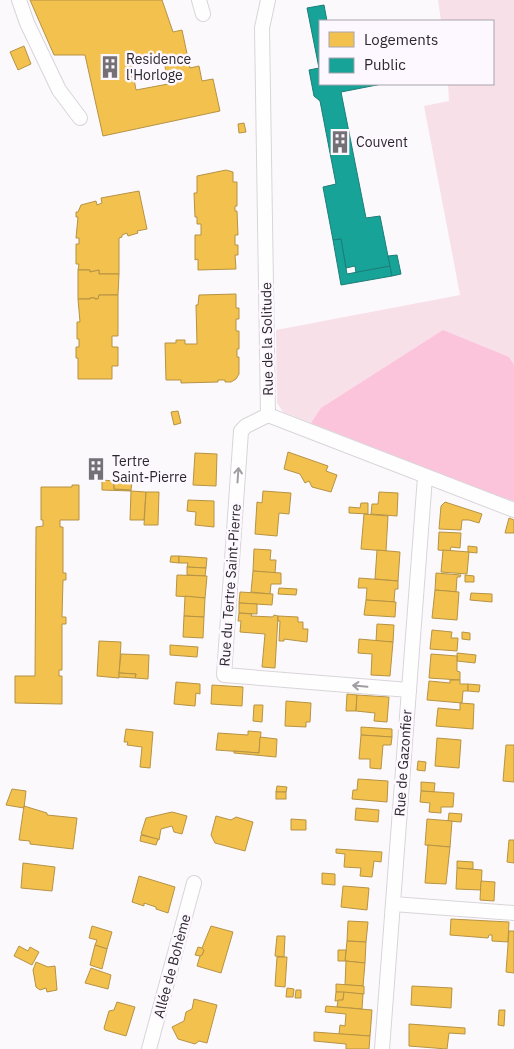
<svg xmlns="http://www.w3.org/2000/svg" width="514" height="1049" viewBox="0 0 514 1049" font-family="'IBM Plex Sans',sans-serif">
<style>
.green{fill:#f8e0e9}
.forest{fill:#fcc4db}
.homes{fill:#f2c14e;stroke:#b69344;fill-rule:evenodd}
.public{fill:#17a398;stroke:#1d7e78}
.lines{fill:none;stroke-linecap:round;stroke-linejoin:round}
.minor-casing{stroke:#d8d5d9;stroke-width:16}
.minor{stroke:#fffeff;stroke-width:14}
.oneway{stroke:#a09ea0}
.labels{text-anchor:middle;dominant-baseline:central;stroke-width:5;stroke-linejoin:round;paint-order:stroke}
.poi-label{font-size:14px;fill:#2b282d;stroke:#fdf7ff;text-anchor:start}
.street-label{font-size:14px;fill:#2b282d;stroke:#fdf7ff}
</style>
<rect width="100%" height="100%" fill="#fcf9fd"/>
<polygon class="green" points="438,0 514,0 514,501 488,493 283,412 277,403 276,330 460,295 424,106 449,101 448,84 493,84 493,21 441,21"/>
<polygon class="forest" points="443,330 509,357 514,365 514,501 488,493 311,423 321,408"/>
<g class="homes">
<path d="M30 0H162L173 32 182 30 190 68 199 66 202 81 213 79 220 111 103 136 85 55H54ZM163 55 168 84 136 90 131 62Z"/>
<polygon points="24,46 31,64 18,70 10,52"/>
<polygon points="244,123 246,132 239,133 238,124"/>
<polygon points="226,170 233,172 233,182 237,182 237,206 235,206 235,211 237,211 238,235 235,235 235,245 238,245 238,255 235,255 236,269 198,270 198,259 195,260 195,235 201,235 201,224 197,224 197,217 195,217 194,193 197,193 197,176"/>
<polygon points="139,191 147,229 137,231 138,233 128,236 127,233 122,235 122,237 119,238 119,274 99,274 99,270 90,272 90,270 78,270 79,264 76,264 76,244 79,244 79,238 76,238 78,217 76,217 76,212 78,212 81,205 96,201 97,205 102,203 101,198"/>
<polygon points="78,270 90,270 90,272 99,270 99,274 119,274 118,295 99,295 98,299 95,299 95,298 90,298 90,299 78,299"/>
<polygon points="236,294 236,308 239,308 239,319 236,319 236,331 239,331 239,349 237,349 237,357 239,357 239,374 236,379 231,382 225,382 225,380 218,380 218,382 181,383 181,380 166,380 165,343 176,343 176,340 185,340 185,344 197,344 196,305 198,305 199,295"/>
<polygon points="99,295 118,295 118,336 112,336 112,347 118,347 118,366 112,366 112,379 78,379 78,358 76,358 76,347 79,347 79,339 77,339 77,322 80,322 78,299 90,299 90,298 95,298 95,299 98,299"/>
<polygon points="178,411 181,423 174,425 171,412"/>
<polygon points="288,452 328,466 326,471 337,475 331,492 312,487 309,481 305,483 300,474 284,469"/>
<polygon points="195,453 217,454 216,486 193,485"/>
<polygon points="91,463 102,463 102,474 90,474"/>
<polygon points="102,480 114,481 114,489 131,490 131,491 102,490"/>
<polygon points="114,481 132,482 131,490 114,489"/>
<polygon points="72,485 79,485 79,520 60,520 60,527 63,527 63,573 66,573 66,580 63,580 62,617 66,617 66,624 62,624 62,670 59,670 59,676 62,676 62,704 15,703 15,676 35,676 36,527 43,526 43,520 41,520 41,487 72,487"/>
<polygon points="131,491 146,492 144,520 130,520"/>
<polygon points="263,491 291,493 289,514 279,513 277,536 255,534 257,502 262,503"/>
<polygon points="146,492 159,492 158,525 144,525"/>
<polygon points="379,492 398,493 397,516 371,514 372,504 378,504"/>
<polygon points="188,500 214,501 214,527 195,525 196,512 187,511"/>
<polygon points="445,502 482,514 479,523 469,520 462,520 461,530 439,529 441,506"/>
<polygon points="361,503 368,503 368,514 349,513 349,507 360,508"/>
<polygon points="364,514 388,516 386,551 361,549"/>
<polygon points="509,518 514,520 514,533 505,533"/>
<polygon points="439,532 461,533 460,548 451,547 450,551 438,550"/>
<polygon points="468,546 477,547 477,553 468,552"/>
<polygon points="254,549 271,550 270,560 276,560 275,573 253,571"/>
<polygon points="377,550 400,552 398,581 375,579"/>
<polygon points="443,550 469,552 467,574 441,572"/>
<polygon points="171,556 179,556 179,563 170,562"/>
<polygon points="179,556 207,558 206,568 187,567 188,563 179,563"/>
<polygon points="187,567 206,568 205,576 187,575"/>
<polygon points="253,571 281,573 281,584 271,584 270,594 251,592"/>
<polygon points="436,573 461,575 460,577 457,577 456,592 435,590"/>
<polygon points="177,575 207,576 205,598 176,596"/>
<polygon points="465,575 474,576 474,582 465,582"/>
<polygon points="359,578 398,581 398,589 395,589 394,602 366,600 367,588 358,588"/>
<polygon points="279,588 297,589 296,595 278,594"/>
<polygon points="435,590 459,592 457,620 432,618"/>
<polygon points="240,592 273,594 272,605 239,603"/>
<polygon points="471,593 492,594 492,602 470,600"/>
<polygon points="185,596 205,598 204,617 184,616"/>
<polygon points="366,600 396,602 395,617 364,615"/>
<polygon points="239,603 257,604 257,614 239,613"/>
<polygon points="239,613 252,614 251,616 273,617 274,615 278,616 275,668 262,667 265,634 240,632 241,621 238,621"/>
<polygon points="184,616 204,617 203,638 183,637"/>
<polygon points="278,616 298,617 298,622 303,622 303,629 308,629 307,642 284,639 284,641 279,641 280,621 278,621"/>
<polygon points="377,624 394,625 393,642 376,641"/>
<polygon points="432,630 452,632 451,638 458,638 457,651 430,649"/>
<polygon points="462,632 470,633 470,640 462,639"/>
<polygon points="359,639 393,642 390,676 371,675 372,654 358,653"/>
<polygon points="99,641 121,642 119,678 97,676"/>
<polygon points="170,645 198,647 197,657 170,655"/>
<polygon points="457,653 476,655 475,663 457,661"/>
<polygon points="121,654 149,655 148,679 135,678 136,674 119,673"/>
<polygon points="431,654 457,656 457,671 460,672 460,680 429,678"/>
<polygon points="119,673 136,674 135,678 119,677"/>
<polygon points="450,680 460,680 460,684 468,684 468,691 463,691 462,703 427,700 429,681 450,683"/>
<polygon points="176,682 200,684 200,694 196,693 195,706 174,704"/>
<polygon points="468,684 480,685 479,692 468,691"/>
<polygon points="212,685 243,687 242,706 211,704"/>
<polygon points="347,694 357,695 356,711 346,711"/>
<polygon points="357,695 389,697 387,722 374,721 375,713 356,711"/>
<polygon points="286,701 311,703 310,722 306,722 306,727 285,726"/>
<polygon points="460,703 474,704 473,729 436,726 438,708 460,710"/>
<polygon points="254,705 263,705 262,722 253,721"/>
<polygon points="361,727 392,729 392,737 361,735"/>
<polygon points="126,729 153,732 150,768 140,767 142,747 127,745 128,742 124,742"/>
<polygon points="248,731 261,732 259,753 216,750 218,733 248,735"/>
<polygon points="361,735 392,737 391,745 383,745 381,769 370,768 370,759 359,759"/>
<polygon points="260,737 277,739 276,757 234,753 234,751 259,753"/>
<polygon points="437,738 461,740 459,768 435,766"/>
<polygon points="506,745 514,745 514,782 503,781"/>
<polygon points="418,761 426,762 425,771 417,770"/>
<polygon points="358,779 388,781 387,802 352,799 353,790 357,790"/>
<polygon points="421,782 435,783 434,792 421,791"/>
<polygon points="277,786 287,787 286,792 276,792"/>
<polygon points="12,789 26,791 24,808 6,805"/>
<polygon points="421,791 454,793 453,807 441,807 441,813 429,812 430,803 420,802"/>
<rect x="276" y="792" width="10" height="7"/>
<polygon points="24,806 47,813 47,815 77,818 73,849 30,844 30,841 19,840"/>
<polygon points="356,808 379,810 378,822 355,820"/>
<polygon points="172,812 187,816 182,834 174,832 172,826 161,829 159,840 141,834 146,818"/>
<polygon points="449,813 462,814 461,822 448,821"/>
<polygon points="216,816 231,820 236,817 253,822 245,851 215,843 211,835"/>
<polygon points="291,819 306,820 306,830 291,830"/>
<polygon points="427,819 452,821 450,847 425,845"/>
<polygon points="141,835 158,839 156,845 140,841"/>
<polygon points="509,840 514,840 514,863 507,862"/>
<polygon points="428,845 450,847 446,884 425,883"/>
<polygon points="336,849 382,852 381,862 374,861 372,877 360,876 361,868 344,867 345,854 336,853"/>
<polygon points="457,861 473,862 473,869 457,868"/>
<polygon points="23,863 55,867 52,891 21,888"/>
<polygon points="457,868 482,870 481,890 456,889"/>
<polygon points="322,873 335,874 335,885 322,884"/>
<polygon points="139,876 175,887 168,913 156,909 156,907 144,903 144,906 132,902"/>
<polygon points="481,881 495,882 494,901 480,900"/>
<polygon points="343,886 369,888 367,910 341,907"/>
<polygon points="451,919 509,922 508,942 492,941 492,935 489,935 488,938 450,935"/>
<polygon points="348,921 368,922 366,942 347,941"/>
<polygon points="92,926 112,932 107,949 95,945 97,940 89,938"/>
<polygon points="211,926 233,932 221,973 197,966 200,956 202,955 204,950 202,948"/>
<polygon points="509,931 514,931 514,973 506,972"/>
<polygon points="277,936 285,936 284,957 275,956"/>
<polygon points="347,941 366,942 365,963 345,961"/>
<polygon points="95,945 107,949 102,969 90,965"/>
<polygon points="19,946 28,951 30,947 39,952 32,965 14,956"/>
<polygon points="198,947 202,948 204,950 202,955 200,956 195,955"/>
<polygon points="338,950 346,950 345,961 338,961"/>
<polygon points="277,957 287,957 285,987 275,986"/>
<polygon points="346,961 365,963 363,986 345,985"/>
<polygon points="36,962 48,967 55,966 57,990 47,992 46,988 40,990 36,987 33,970"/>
<polygon points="91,968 111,975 108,989 85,983"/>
<polygon points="336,984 364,986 364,994 336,992"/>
<polygon points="412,986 452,988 451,1008 411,1005"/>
<polygon points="287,988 294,989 293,997 286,997"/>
<polygon points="296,990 301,990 301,998 295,998"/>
<polygon points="336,992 344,992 343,1000 335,1001"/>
<polygon points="344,992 363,994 362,1009 337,1007 338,1000 343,1000"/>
<polygon points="194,999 217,1005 207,1043 199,1041 195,1044 178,1039 172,1027 184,1021 186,1012 192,1009"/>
<polygon points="117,1002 135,1007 126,1036 105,1030 104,1028 109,1011 114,1010"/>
<polygon points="326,1006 372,1010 370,1036 339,1034 340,1025 345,1026 346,1014 325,1012"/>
<polygon points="499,1010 505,1010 504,1026 498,1025"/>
<polygon points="409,1024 465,1028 465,1034 449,1033 447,1049 409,1046"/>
<polygon points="314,1032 370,1036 369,1049 346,1049 346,1044 314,1041"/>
</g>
<g class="public">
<polygon points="324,5 327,21 320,21 320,84 382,84 341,92 366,218 380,216 390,266 356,273 355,266 346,268 341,239 333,240 323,187 336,184 320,101 314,96 309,70 319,68 307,8"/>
<polygon points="341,239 347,274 390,266 392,276 341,285 333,240"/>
<polygon points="397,255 401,274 392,276 388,256"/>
</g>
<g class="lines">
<defs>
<g id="minor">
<polyline points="19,0 27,23 59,90 80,118"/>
<polyline points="199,0 203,14"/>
<polyline points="268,0 262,28 268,415"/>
<polyline points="268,415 246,426 241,431 224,675 409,690"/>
<polyline points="268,415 514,510"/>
<polyline points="393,904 514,913"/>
<polyline points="149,1049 194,883"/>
<polyline points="382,1049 425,477"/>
</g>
</defs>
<use href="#minor" class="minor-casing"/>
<use href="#minor" class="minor"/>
</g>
<defs><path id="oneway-shaft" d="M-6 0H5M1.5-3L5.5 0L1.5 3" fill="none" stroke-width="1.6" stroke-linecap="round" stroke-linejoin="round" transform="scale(1.25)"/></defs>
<g class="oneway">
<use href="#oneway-shaft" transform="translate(238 475) rotate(-86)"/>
<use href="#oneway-shaft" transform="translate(360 686) rotate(-175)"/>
</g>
<defs>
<symbol id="building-bare" viewBox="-9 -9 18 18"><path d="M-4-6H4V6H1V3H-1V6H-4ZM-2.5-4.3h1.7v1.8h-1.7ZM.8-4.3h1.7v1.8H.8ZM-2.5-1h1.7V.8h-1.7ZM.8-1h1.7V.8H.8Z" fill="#747176" stroke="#fdf7ff" stroke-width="2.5" paint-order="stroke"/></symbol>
</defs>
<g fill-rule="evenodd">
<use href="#building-bare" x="94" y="51" width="32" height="32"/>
<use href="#building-bare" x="324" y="126" width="32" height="32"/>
<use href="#building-bare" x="80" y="453" width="32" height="32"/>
</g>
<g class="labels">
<g class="poi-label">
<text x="126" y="59">Residence<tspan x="126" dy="16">l'Horloge</tspan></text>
<text x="356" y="142">Couvent</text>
<text x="112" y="461">Tertre<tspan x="112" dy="16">Saint-Pierre</tspan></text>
</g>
<g class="street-label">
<text transform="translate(267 339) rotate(-91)">Rue de la Solitude</text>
<text transform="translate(230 585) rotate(-86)">Rue du Tertre Saint-Pierre</text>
<text transform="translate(403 763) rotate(-86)">Rue de Gazonfier</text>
<text transform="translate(172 966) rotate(-75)">Allée de Bohème</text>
</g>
</g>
<rect x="319" y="20" width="175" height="65" fill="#fdf7ff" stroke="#a9a4ab"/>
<rect x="329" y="32" width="25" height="15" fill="#f2c14e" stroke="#a9a4ab"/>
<text x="364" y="45" font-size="15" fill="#2b282d">Logements</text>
<rect x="329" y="58" width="25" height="15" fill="#17a398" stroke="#a9a4ab"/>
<text x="364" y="70" font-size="15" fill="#2b282d">Public</text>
</svg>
